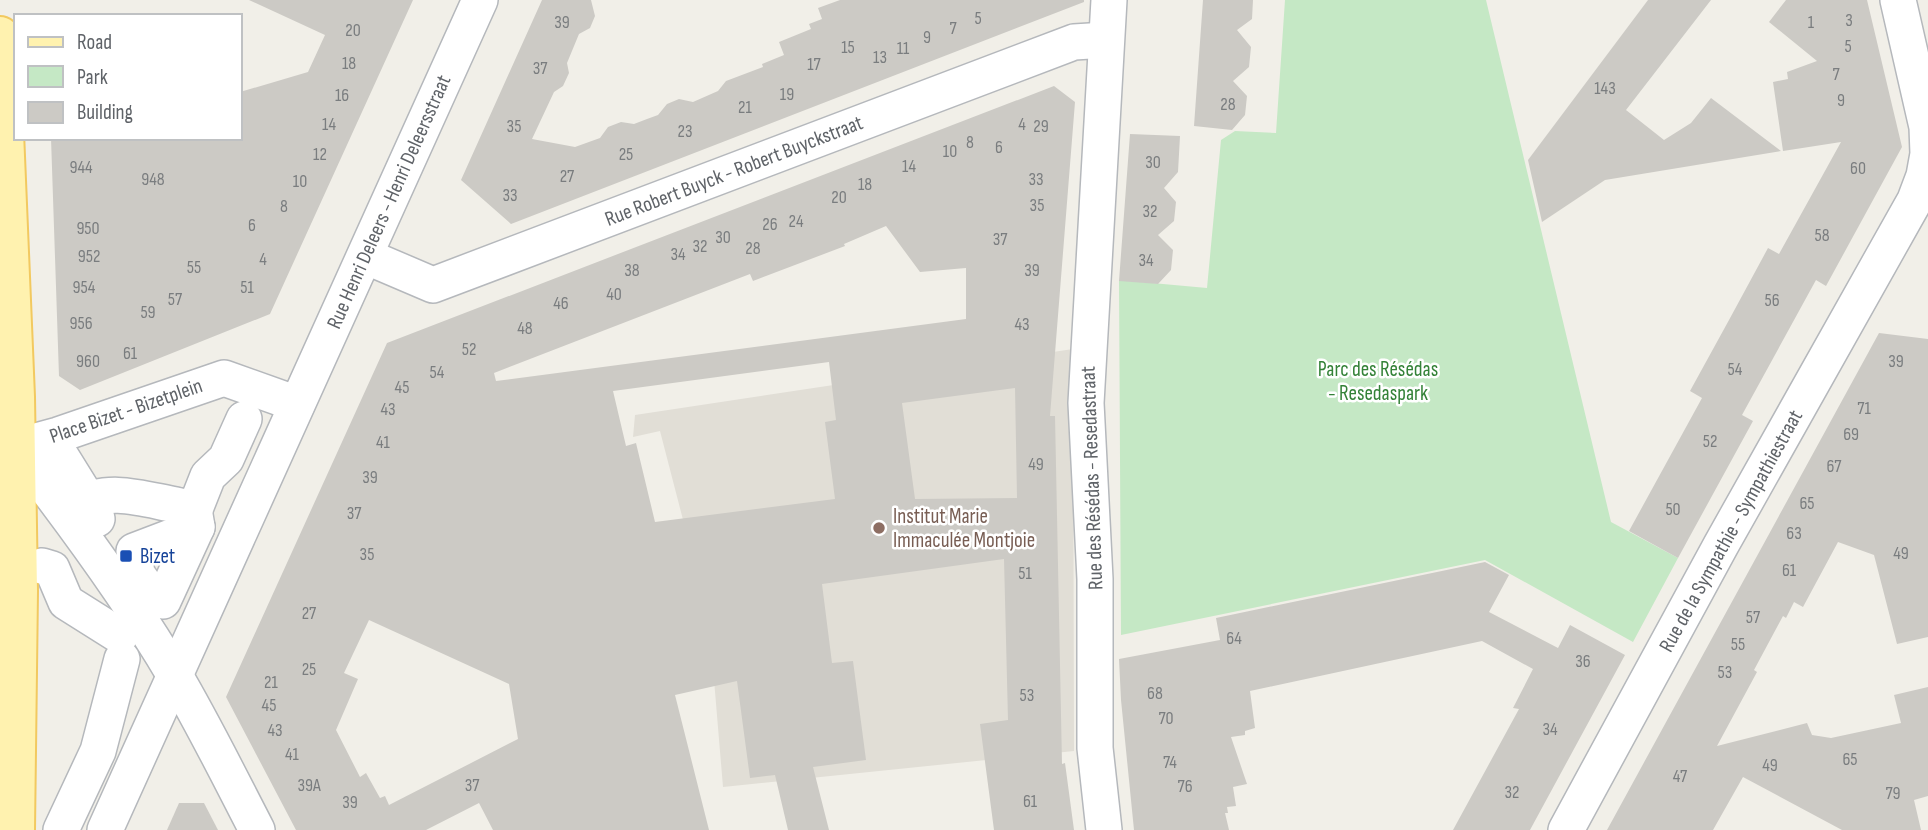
<svg xmlns="http://www.w3.org/2000/svg" width="1928" height="830" viewBox="0 0 1928 830" font-family="'Sofia Sans Condensed',sans-serif">
<style>
.education{fill:#e1ded6}
.green{fill:#c5e8c5}
.building{fill:#cccac5;fill-rule:evenodd}
.lines{fill:none;stroke-linecap:round;stroke-linejoin:round}
.minor-casing{stroke:#b5b8bc;stroke-width:38}
.major-casing{stroke:#f2c960;stroke-width:42}
.minor{stroke:#fff;stroke-width:35}
.major{stroke:#fff2af;stroke-width:38}
.education-dot{fill:#8d6e63;stroke:#fff;stroke-width:2.5}
.transit-dot{fill:#1a4fb4;stroke:#fff;stroke-width:2.5}
.labels{text-anchor:middle;dominant-baseline:central;stroke-width:5;stroke-linejoin:round;paint-order:stroke}
.number-label{font-size:18px;fill:#7a7d7f}
.street-label{font-size:21px;fill:#5f6368;stroke:#fff}
.park-label{font-size:21px;fill:#348238;stroke:#fff}
.education-label{font-size:21px;fill:#785e54;stroke:#fff;text-anchor:start}
.transit-label{font-size:21px;fill:#164399;stroke:#fff;text-anchor:start}
</style>
<rect width="100%" height="100%" fill="#f1efe8"/>
<polygon class="education" points="1073,349 1074,751 723,787 709,620 660,431 633,437 635,415"/>
<polygon class="green" points="1285,0 1486,0 1611,522 1678,558 1633,642 1485,560 1121,635 1119,280 1207,288 1221,140 1235,131 1276,133"/>
<g class="building">
<polygon points="249,0 413,0 270,314 80,390 59,376 51,138 240,138 240,92 308,72 325,35"/>
<polygon points="542,0 591,0 595,16 590,28 579,34 567,63 569,73 563,86 554,92 532,139 575,147 600,138 608,127 621,122 634,124 647,119 658,115 667,104 679,99 693,102 718,91 726,81 763,67 762,64 784,55 779,42 811,29 809,24 822,19 818,8 840,0 1084,0 1084,2 511,224 461,180"/>
<polygon points="1203,0 1253,0 1252,19 1237,30 1251,47 1249,67 1233,81 1247,96 1245,115 1232,130 1194,126"/>
<polygon points="1648,0 1711,0 1626,110 1664,140 1691,123 1711,98 1781,151 1605,180 1542,222 1528,160"/>
<polygon points="1786,0 1867,0 1902,147 1826,286 1816,280 1742,415 1753,421 1678,558 1629,531 1702,398 1690,391 1729,320 1768,248 1779,254 1841,142 1783,151 1773,82 1788,79 1787,72 1817,61 1769,22"/>
<path d="M1054 86 1075 102 1050 416H1055L1062 764 1065 763 1074 830H994L980 724 1008 720 1004 559 822 584 832 663 853 661 866 760 813 767 829 830H788L775 775 750 778 737 681 675 695 709 830H493L479 803 426 830H296L226 697 387 343ZM886 226 920 272 966 268V319L496 381 494 373 750 274 753 281 845 246 844 244ZM829 362 836 420 825 422 835 499 655 522 636 443 626 446 613 391ZM1015 388 1017 498 915 499 902 403ZM369 620 509 684 518 739 389 805 385 796 380 798 366 773 360 777 336 730 358 679 344 673Z"/>
<polygon points="1130,134 1180,136 1178,172 1164,188 1176,202 1174,221 1158,235 1173,250 1171,270 1158,284 1119,281"/>
<polygon points="1879,333 1928,339 1928,637 1897,644 1874,555 1838,542 1803,607 1794,602 1786,618 1783,616 1754,670 1757,672 1717,746 1807,723 1812,735 1831,738 1901,723 1894,695 1928,687 1928,796 1914,800 1921,830 1842,830 1743,777 1713,830 1607,830"/>
<polygon points="1485,562 1509,575 1489,612 1558,648 1570,625 1625,655 1530,830 1453,830 1519,709 1513,708 1533,669 1482,641 1250,691 1255,728 1245,731 1245,735 1231,737 1247,784 1233,787 1236,806 1227,807 1228,813 1225,813 1229,830 1134,830 1121,700 1119,659 1220,640 1216,618"/>
<polygon points="179,803 204,803 218,830 167,830"/>
</g>
<g class="lines">
<defs>
<g id="minor">
<polyline points="365,256 433,285 1074,42 1106,40"/>
<path d="M15 447C71 519 128 596 174 674 204 725 230 778 257 830"/>
<polyline points="0,451 58,435 224,378 297,404"/>
<polyline points="59,453 95,511 97,519"/>
<path d="M80 505C107 486 147 500 176 505"/>
<polyline points="180,506 195,509 208,476 226,459 244,419"/>
<polyline points="42,566 52,569 66,602 120,636"/>
<polyline points="155,599 137,574 134,551 197,527"/>
<polyline points="163,601 197,527 195,515"/>
<polyline points="61,830 98,751 122,659"/>
<polyline points="105,830 480,0"/>
<polyline points="1104,830 1095,748 1095,579 1086,403 1109,0"/>
<polyline points="1566,830 1721,545 1915,200 1924,176 1928,154 1927,127 1898,0"/>
</g>
<polyline id="major" points="0,36 15,397 18,591 15,830"/>
</defs>
<use href="#minor" class="minor-casing"/>
<use href="#major" class="major-casing"/>
<use href="#minor" class="minor"/>
<use href="#major" class="major"/>
</g>
<circle class="education-dot" cx="879" cy="528" r="7"/>
<rect class="transit-dot" x="119" y="549" width="14" height="14" rx="3.5"/>
<g class="labels">
<g class="number-label">
<text x="978" y="18">5</text>
<text x="1849" y="20">3</text>
<text x="562" y="22">39</text>
<text x="1811" y="22">1</text>
<text x="953" y="28">7</text>
<text x="353" y="30">20</text>
<text x="927" y="37">9</text>
<text x="1848" y="46">5</text>
<text x="848" y="47">15</text>
<text x="903" y="48">11</text>
<text x="880" y="57">13</text>
<text x="349" y="63">18</text>
<text x="814" y="64">17</text>
<text x="540" y="68">37</text>
<text x="1836" y="74">7</text>
<text x="1605" y="88">143</text>
<text x="787" y="94">19</text>
<text x="342" y="95">16</text>
<text x="1841" y="100">9</text>
<text x="1228" y="104">28</text>
<text x="745" y="107">21</text>
<text x="329" y="124">14</text>
<text x="1022" y="124">4</text>
<text x="514" y="126">35</text>
<text x="1041" y="126">29</text>
<text x="685" y="131">23</text>
<text x="970" y="142">8</text>
<text x="999" y="147">6</text>
<text x="950" y="151">10</text>
<text x="320" y="154">12</text>
<text x="626" y="154">25</text>
<text x="1153" y="162">30</text>
<text x="909" y="166">14</text>
<text x="81" y="167">944</text>
<text x="1858" y="168">60</text>
<text x="567" y="176">27</text>
<text x="153" y="179">948</text>
<text x="1036" y="179">33</text>
<text x="300" y="181">10</text>
<text x="865" y="184">18</text>
<text x="510" y="195">33</text>
<text x="839" y="197">20</text>
<text x="1037" y="205">35</text>
<text x="284" y="206">8</text>
<text x="1150" y="211">32</text>
<text x="796" y="221">24</text>
<text x="770" y="224">26</text>
<text x="252" y="225">6</text>
<text x="88" y="228">950</text>
<text x="1822" y="235">58</text>
<text x="723" y="237">30</text>
<text x="1000" y="239">37</text>
<text x="700" y="246">32</text>
<text x="753" y="248">28</text>
<text x="678" y="254">34</text>
<text x="89" y="256">952</text>
<text x="263" y="259">4</text>
<text x="1146" y="260">34</text>
<text x="194" y="267">55</text>
<text x="632" y="270">38</text>
<text x="1032" y="270">39</text>
<text x="84" y="287">954</text>
<text x="247" y="287">51</text>
<text x="614" y="294">40</text>
<text x="175" y="299">57</text>
<text x="1772" y="300">56</text>
<text x="561" y="303">46</text>
<text x="148" y="312">59</text>
<text x="81" y="323">956</text>
<text x="1022" y="324">43</text>
<text x="525" y="328">48</text>
<text x="469" y="349">52</text>
<text x="130" y="353">61</text>
<text x="88" y="361">960</text>
<text x="1896" y="361">39</text>
<text x="1735" y="369">54</text>
<text x="437" y="372">54</text>
<text x="402" y="387">45</text>
<text x="1864" y="408">71</text>
<text x="388" y="409">43</text>
<text x="1851" y="434">69</text>
<text x="1710" y="441">52</text>
<text x="383" y="442">41</text>
<text x="1036" y="464">49</text>
<text x="1834" y="466">67</text>
<text x="370" y="477">39</text>
<text x="1807" y="503">65</text>
<text x="1673" y="509">50</text>
<text x="354" y="513">37</text>
<text x="1794" y="533">63</text>
<text x="1901" y="553">49</text>
<text x="367" y="554">35</text>
<text x="1789" y="570">61</text>
<text x="1025" y="573">51</text>
<text x="309" y="613">27</text>
<text x="1753" y="617">57</text>
<text x="1234" y="638">64</text>
<text x="1738" y="644">55</text>
<text x="1583" y="661">36</text>
<text x="309" y="669">25</text>
<text x="1725" y="672">53</text>
<text x="271" y="682">21</text>
<text x="1155" y="693">68</text>
<text x="1027" y="695">53</text>
<text x="269" y="705">45</text>
<text x="1166" y="718">70</text>
<text x="1550" y="729">34</text>
<text x="275" y="730">43</text>
<text x="292" y="754">41</text>
<text x="1850" y="759">65</text>
<text x="1170" y="762">74</text>
<text x="1770" y="765">49</text>
<text x="1680" y="776">47</text>
<text x="309" y="785">39A</text>
<text x="472" y="785">37</text>
<text x="1185" y="786">76</text>
<text x="1512" y="792">32</text>
<text x="1893" y="793">79</text>
<text x="1030" y="801">61</text>
<text x="350" y="802">39</text>
</g>
<g class="street-label">
<text transform="translate(734 171) rotate(-21)">Rue Robert Buyck - Robert Buyckstraat</text>
<text transform="translate(389 202) rotate(-66)">Rue Henri Deleers - Henri Deleersstraat</text>
<text transform="translate(126 411) rotate(-19)">Place Bizet - Bizetplein</text>
<text transform="translate(1092 478) rotate(-92)">Rue des Résédas - Resedastraat</text>
<text transform="translate(1731 531) rotate(-61)">Rue de la Sympathie - Sympathiestraat</text>
</g>
<g class="park-label">
<text x="1378" y="369">Parc des Résédas<tspan x="1378" dy="24">- Resedaspark</tspan></text>
</g>
<g class="education-label">
<text x="893" y="516">Institut Marie<tspan x="893" dy="24">Immaculée Montjoie</tspan></text>
</g>
<g class="transit-label">
<text x="140" y="556">Bizet</text>
</g>
</g>
<rect x="14" y="14" width="228" height="126" fill="#ffffff" stroke="#bfc1c3" stroke-width="2"/>
<rect x="28" y="37" width="35" height="10" fill="#fff2af" stroke="#bfc1c3" stroke-width="2"/>
<text x="77" y="49" font-size="21" fill="#5f6368">Road</text>
<rect x="28" y="66" width="35" height="21" fill="#c5e8c5" stroke="#bfc1c3" stroke-width="2"/>
<text x="77" y="84" font-size="21" fill="#5f6368">Park</text>
<rect x="28" y="102" width="35" height="21" fill="#cccac5" stroke="#bfc1c3" stroke-width="2"/>
<text x="77" y="119" font-size="21" fill="#5f6368">Building</text>
</svg>
